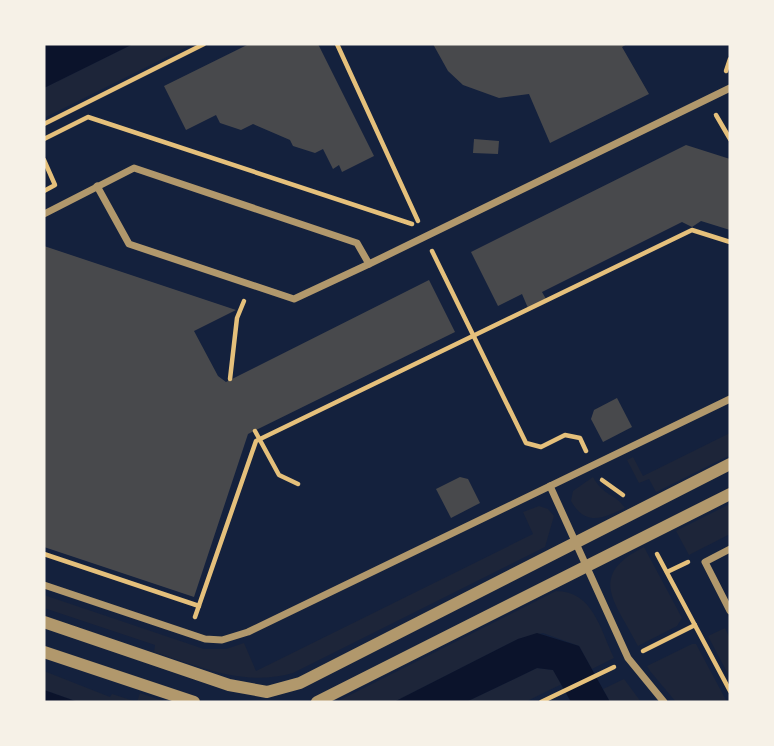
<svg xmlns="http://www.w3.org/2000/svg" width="774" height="746" viewBox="0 0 774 746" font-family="'Alegreya Sans',sans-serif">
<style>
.green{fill:#1d2539}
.water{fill:#0b132b}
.building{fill:#48494c}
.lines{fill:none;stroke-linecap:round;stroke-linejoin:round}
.path{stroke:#e5c07b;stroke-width:4.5}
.minor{stroke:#b1986c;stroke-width:7}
.tertiary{stroke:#b1986c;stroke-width:12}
</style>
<rect width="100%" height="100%" fill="#14213d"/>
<g class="green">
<polygon points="133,44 193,44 44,118 44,88"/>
<polygon points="730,433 730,455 656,492 649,479 639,483 627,460 633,457 643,476"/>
<path d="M593 477C604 497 615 493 625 508 603 518 586 527 571 501L573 491Z"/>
<polygon points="730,504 730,534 689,555 676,531"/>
<path d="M539 506 548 509 554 516 545 547 293 673C244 687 201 667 154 652L155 645 44 608V595L204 649H226L244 643 256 671 533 534 523 512Z"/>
<path d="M644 547 682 618 677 626 638 646C616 602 586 576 644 547Z"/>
<path d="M556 591C593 591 600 629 614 658L592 669 579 646 543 633 518 639 394 702H336Z"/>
<polygon points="725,628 730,639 730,678 708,636"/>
<polygon points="692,644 696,644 727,702 676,702 650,671 647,666"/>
<polygon points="537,668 553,670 562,684 525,702 466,702"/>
<polygon points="44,671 110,697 112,694 137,702 140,693 166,702 78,702 44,690"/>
<polygon points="624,679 641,702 610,702 603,689"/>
</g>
<g class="water">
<polygon points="44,44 133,44 44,88"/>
<polygon points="537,633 579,646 610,702 571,702 553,670 537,668 466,702 394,702 518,639"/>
<polygon points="44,690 78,702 44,702"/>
</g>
<g class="building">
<polygon points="249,44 318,44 374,156 342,172 339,165 333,169 323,149 315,153 293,146 290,140 253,124 241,130 220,123 216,115 186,130 164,86"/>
<polygon points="433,44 627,44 622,47 649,94 550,143 529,94 499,98 463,85 448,71"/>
<polygon points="474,139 499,141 498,154 473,153"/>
<polygon points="686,145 730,159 730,230 701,221 692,227 682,222 542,292 546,299 528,308 522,294 498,306 471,252"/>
<polygon points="44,246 236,310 194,331 218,376 226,382 429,280 455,332 248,434 194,597 44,547"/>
<polygon points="617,398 632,427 603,442 591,419 594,410"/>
<polygon points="460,477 468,479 480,503 451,518 436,489"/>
</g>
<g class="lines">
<g class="path">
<polyline points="337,44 418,221"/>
<polyline points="726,71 730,59"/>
<polyline points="716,115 730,139"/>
<polyline points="44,124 204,44"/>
<polyline points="44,139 88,117 412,224"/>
<polyline points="44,160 55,185 44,191"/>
<polyline points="432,251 526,443 541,447 565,435 580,438 586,451"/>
<polyline points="230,379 237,318 244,301"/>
<polyline points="255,431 279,475 298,484"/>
<polyline points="602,480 623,495"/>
<polyline points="44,554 199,606"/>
<polyline points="657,554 730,691"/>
<polyline points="667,572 688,562"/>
<polyline points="195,617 256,441 692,230 730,242"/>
<polyline points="643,651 695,625"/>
<polyline points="541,702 614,667"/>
</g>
<g class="minor">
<polyline points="97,186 129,244 294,299 369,264"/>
<polyline points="44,214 134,168 357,243 369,264 730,88"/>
<polyline points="550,486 628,658 664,702"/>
<polyline points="730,549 705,562 730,611"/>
<polyline points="44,585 205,639 222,640 248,632 730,399"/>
</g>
<g class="tertiary">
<polyline points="44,622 229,685 267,692 300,683 730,464"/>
<polyline points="44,652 194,702"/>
<polyline points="317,702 730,494"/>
</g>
</g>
<rect width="774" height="746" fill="none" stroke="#f6f1e7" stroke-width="91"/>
</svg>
